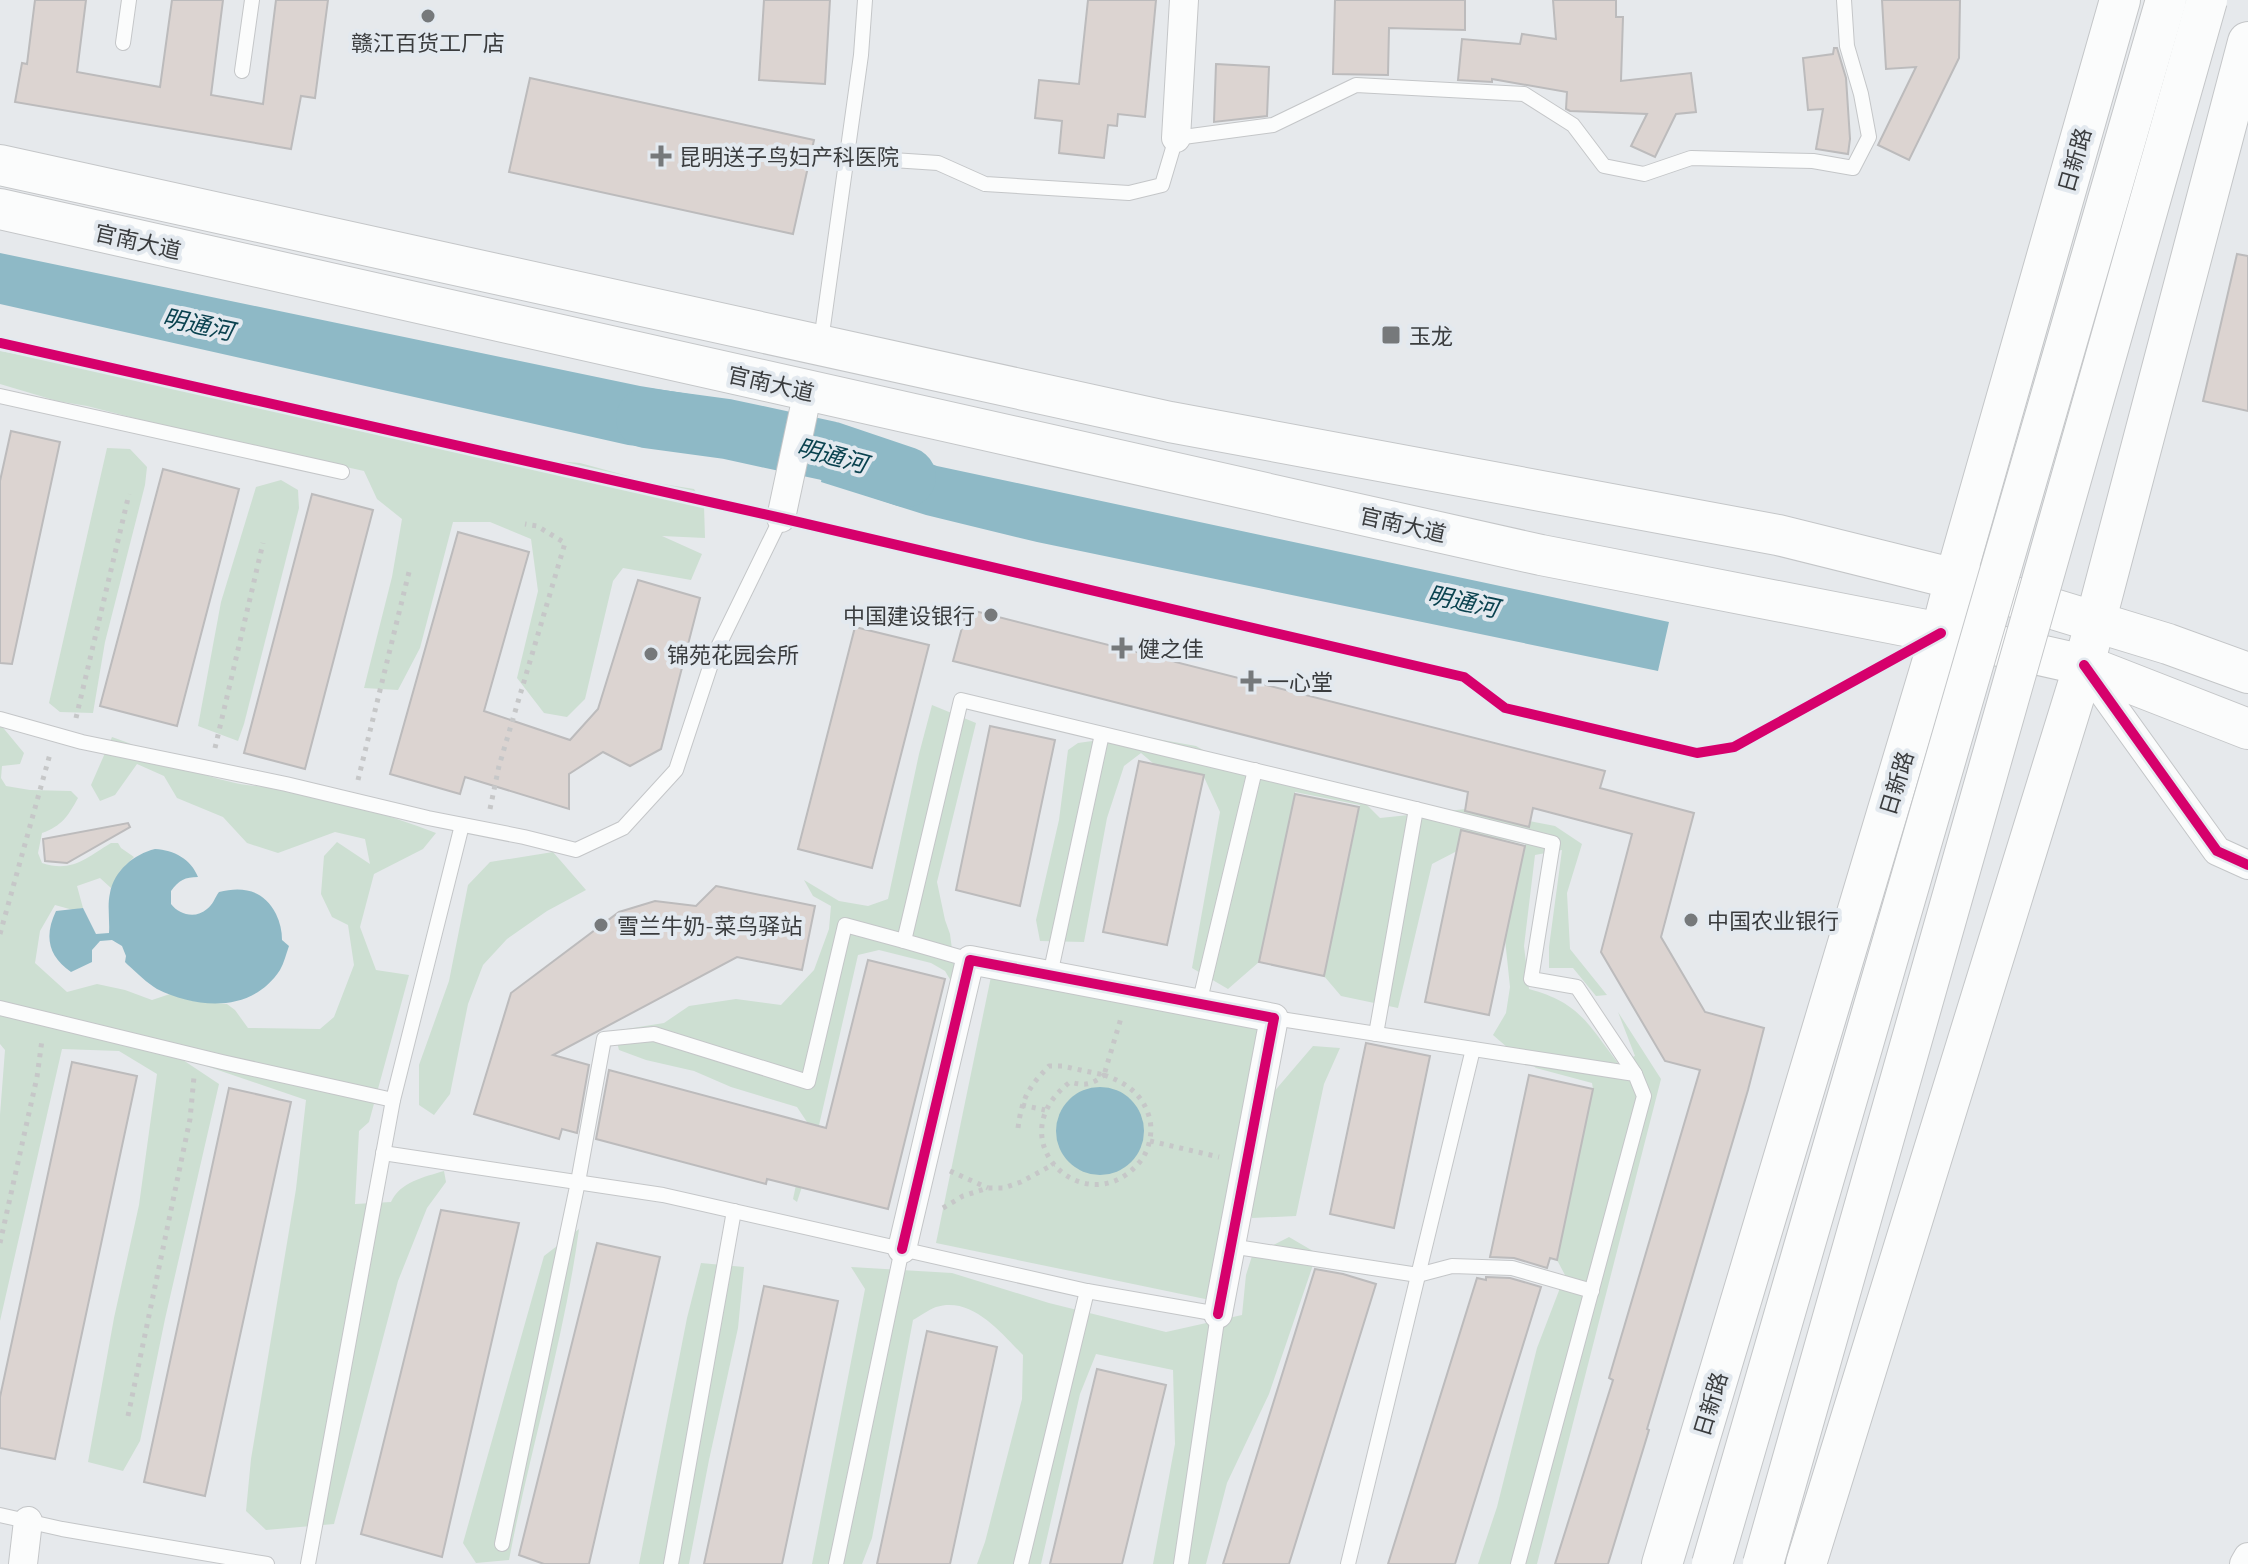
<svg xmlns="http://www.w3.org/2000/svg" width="2248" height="1564" viewBox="0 0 2248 1564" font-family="'PT Serif','Noto Sans SC',serif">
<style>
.green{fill:#cddfd2}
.water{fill:#8eb9c6}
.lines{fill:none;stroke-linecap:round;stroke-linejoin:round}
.river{stroke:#8eb9c6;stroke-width:60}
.building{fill:#dcd4d1;stroke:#bcbbbc;stroke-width:2}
.service-casing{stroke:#c4c6c8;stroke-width:16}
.minor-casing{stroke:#c4c6c8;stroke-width:30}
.secondary-casing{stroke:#c4c6c8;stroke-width:42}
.path{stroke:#c6c7c8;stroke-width:5;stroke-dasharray:4 6;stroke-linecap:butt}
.service{stroke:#fbfcfc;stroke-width:14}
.minor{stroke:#fbfcfc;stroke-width:28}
.secondary{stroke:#fbfcfc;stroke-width:40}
.secondary-bridge-casing{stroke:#c4c6c8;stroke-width:42;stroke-linecap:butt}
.secondary-bridge{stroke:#fbfcfc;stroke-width:40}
.cycleway-casing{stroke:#e3e9ef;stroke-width:15}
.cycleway{stroke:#d6006c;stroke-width:10}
.poi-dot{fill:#76797b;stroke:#e3e9ef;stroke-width:3}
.labels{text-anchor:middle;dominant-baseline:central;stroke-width:8;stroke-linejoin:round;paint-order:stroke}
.poi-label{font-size:22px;fill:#3a3c3e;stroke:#e3e9ef;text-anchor:start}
.street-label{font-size:22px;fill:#3a3c3e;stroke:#e3e9ef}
.water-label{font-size:24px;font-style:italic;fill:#0a424f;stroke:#e3e9ef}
</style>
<rect width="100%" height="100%" fill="#e6e9ec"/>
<g class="green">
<polygon points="0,351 126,375 482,455 580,463 650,482 694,489 704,506 705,538 662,536 702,554 691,580 623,568 613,581 585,699 567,717 544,713 517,678 538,591 531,539 490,522 453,522 420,648 398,690 364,688 392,577 402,519 377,499 364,471 193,433 87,406 57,401 0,384"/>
<polygon points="107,448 130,449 147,467 145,485 105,642 93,713 60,712 49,703"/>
<polygon points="281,480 298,490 299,508 244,724 238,741 198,726 221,602 256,487"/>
<polygon points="932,705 976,723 937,882 945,920 950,934 955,972 954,986 945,971 931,963 879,950 858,955 812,1156 797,1202 793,1199 809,1125 797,1107 731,1087 694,1071 646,1060 619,1050 614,1031 664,1023 689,1006 736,999 781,1005 814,970 829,929 831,906 813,896 804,880 839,901 868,906 888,899 919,754"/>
<path d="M0 724 24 753 20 764 2 766 1 778 6 786 30 790 71 791 78 798C68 816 62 826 42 833L38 853 42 863C72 873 86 858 111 843H118L121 848 134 857 120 871 111 888 100 878 77 886 83 908 73 910 55 905 40 931 35 963 67 992 97 984 125 990 152 1000 170 994 193 1001 227 1004 235 1010 248 1028 320 1029 334 1017 354 965 348 925 332 917 321 894 324 856 337 842 370 864 365 839 335 832 278 853 247 843 223 817 177 798 164 776 137 764 115 795 100 801 91 785 112 737C151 750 186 772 227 781 244 786 263 786 281 789 333 799 387 814 436 833L423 849 374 874 360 927 376 970 409 975 369 1122 359 1131 355 1204 391 1202C400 1182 424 1177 444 1171L446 1182 427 1208 398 1281 334 1524 266 1530 246 1511 251 1459 296 1189 306 1100 177 1056 219 1084 165 1319 140 1441 123 1471 88 1462 114 1318 139 1205 157 1074 119 1051 62 1049 0 1321V1115L5 1050 0 1044Z"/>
<path d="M1135 735 1196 746 1240 771 1362 800 1380 818 1466 809 1555 826 1582 844 1567 893 1570 949 1607 995 1596 996 1573 968H1549V947L1562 850 1535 855 1524 946 1529 989C1580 1003 1587 1023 1618 1063L1635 1056 1618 1012 1661 1079 1537 1564H1478L1497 1507 1537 1348 1565 1275 1557 1260 1593 1089 1592 1083 1536 1068 1508 1048 1493 1035 1506 1013 1510 987 1505 939 1525 844 1461 831 1457 851 1432 864 1398 1008 1341 996 1324 976 1360 805 1295 792 1259 962 1228 989 1192 968 1220 812 1203 775 1154 764 1141 753 1124 766 1107 818 1084 942 1040 941 1036 920 1059 820 1068 750 1078 743Z"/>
<polygon points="553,852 586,890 547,911 507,939 483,965 468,1004 450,1094 434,1115 419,1105 419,1065 449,981 468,885 490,862"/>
<polygon points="993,967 1268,1023 1210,1300 936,1243"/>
<polygon points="1313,1046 1340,1048 1324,1084 1296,1216 1252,1218 1252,1182 1272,1094"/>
<path d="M579 1229C564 1341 530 1449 509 1560L476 1563 463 1543 544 1256Z"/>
<path d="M1289 1237 1342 1268 1362 1273 1344 1272 1314 1262 1269 1394 1227 1483 1206 1564H1153L1175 1444 1173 1370 1096 1354 1080 1394 1041 1564H977L985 1542 1022 1399 1023 1355C1000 1332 972 1296 936 1307 928 1310 920 1316 913 1320L872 1538 862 1564H812L865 1289 851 1267 952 1273 1049 1303 1166 1332 1242 1315 1246 1275 1252 1256Z"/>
<polygon points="701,1263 744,1267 738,1328 709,1460 689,1564 639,1564 687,1318"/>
</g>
<g class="water">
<polygon points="0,253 640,386 731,401 719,456 628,445 0,304"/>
<polygon points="833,428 937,466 1669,622 1658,671 1037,542 926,515 821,482"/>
<path d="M155 849C174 850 191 859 198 877 185 877 179 880 171 891V904C179 915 196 919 207 909 213 905 215 897 219 892 243 886 264 890 276 914 280 922 282 931 282 940L289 946C286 954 284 963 280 970 252 1013 198 1009 157 989 147 983 137 973 128 965L125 962 126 956 122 946 112 940 100 941 92 950V962L71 972C48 956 44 936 56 911L83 908 96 934 109 933C110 920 107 906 110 893 114 871 134 854 155 849Z"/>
<circle cx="1100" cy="1131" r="44"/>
</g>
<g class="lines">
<polyline class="river" points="646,418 727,429 829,451 906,477"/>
</g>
<g class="building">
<polygon points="35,0 86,0 77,72 160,87 172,0 223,0 211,95 263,104 276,0 328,0 315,98 301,96 291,149 15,102 22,63 27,64"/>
<polygon points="764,0 830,0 825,84 759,80"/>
<polygon points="1088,0 1156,0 1145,117 1118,114 1117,126 1108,125 1104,158 1059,153 1062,121 1035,118 1039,80 1079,84"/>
<polygon points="1335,0 1465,0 1465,30 1389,28 1388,75 1333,74"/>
<polygon points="1553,0 1616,0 1616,17 1623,17 1621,81 1691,73 1696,112 1676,114 1655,157 1631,146 1647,114 1570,111 1566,109 1567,92 1492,79 1492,82 1458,80 1462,39 1520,44 1522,34 1556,39"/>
<polygon points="1882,0 1960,0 1959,58 1909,160 1878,145 1916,67 1886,69"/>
<polygon points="1834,48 1837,48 1846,78 1850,139 1848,154 1816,149 1823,109 1808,110 1803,58 1833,54"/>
<polygon points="1216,64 1269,67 1267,116 1214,122"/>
<polygon points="530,78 814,140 793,234 509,172"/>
<polygon points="2237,254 2248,256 2248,411 2203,401"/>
<polygon points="11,431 60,442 12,664 0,663 0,481"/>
<polygon points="163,469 239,489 177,726 100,706"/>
<polygon points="312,494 373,510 305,769 244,753"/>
<polygon points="458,532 529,552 484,711 570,740 598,709 638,580 700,598 661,749 630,766 603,752 569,774 569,809 465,777 460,794 390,774"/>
<polygon points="967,609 1605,771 1600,788 1694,813 1661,937 1705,1012 1764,1028 1748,1090 1647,1429 1649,1430 1608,1564 1555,1564 1613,1380 1609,1378 1700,1070 1665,1061 1601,952 1632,834 1533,808 1529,827 1465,811 1468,792 953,661"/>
<polygon points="855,627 929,645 872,868 798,849"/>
<polygon points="990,726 1055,740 1020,906 956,890"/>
<polygon points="1139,761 1204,775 1167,945 1103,932"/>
<polygon points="1295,794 1359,807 1324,976 1259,962"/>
<polygon points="128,823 130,827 67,863 45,861 43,839"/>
<polygon points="1461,830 1525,846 1489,1015 1425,1002"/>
<polygon points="716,886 815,906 802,970 737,957 553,1055 589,1065 577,1133 562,1129 559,1139 474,1114 511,993 619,912 655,901 696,906"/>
<polygon points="868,960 945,979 888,1209 767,1179 766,1184 596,1139 609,1070 826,1128"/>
<polygon points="1366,1043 1430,1056 1394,1228 1330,1214"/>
<polygon points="72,1062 137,1076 55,1459 0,1448 0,1397"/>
<polygon points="1529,1075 1593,1089 1557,1260 1550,1258 1547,1268 1514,1258 1490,1257"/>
<polygon points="229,1088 291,1102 205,1496 144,1482"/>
<polygon points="441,1210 519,1223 442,1557 361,1534"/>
<polygon points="597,1243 660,1257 589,1564 544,1564 519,1555"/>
<polygon points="1315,1269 1343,1274 1376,1284 1289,1564 1223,1564"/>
<polygon points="1486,1277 1510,1278 1541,1287 1455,1564 1388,1564 1477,1278 1486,1280"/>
<polygon points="764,1286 838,1301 782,1564 704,1564"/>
<polygon points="927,1331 997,1347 950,1564 877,1564"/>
<polygon points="1097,1369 1166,1385 1122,1564 1050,1564"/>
</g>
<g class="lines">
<defs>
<g id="service">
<polyline points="123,43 129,0"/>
<polyline points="242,71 252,0"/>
<polyline points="847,157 938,163 985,184 1129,193 1162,185 1176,138 1273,125 1356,85 1524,94 1573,125 1604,166 1644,174 1691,158 1813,161 1853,168 1869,137 1861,94 1847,46 1844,0"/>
<polyline points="821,341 861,55 865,0"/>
<polyline points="0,396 342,472"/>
<polyline points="0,719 82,742 286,784 428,818 524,837 576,850 623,828 676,770 714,655 781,518"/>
<polyline points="970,960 904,941 961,700 1416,809 1553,843 1531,979 1577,987 1635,1074"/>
<polyline points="1050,975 1102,734"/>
<polyline points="1199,1004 1255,770"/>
<polyline points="0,1008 222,1062 393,1100"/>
<polyline points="1274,1018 1635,1074 1644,1096 1518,1564"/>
<polyline points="1376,1034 1416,809"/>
<polyline points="383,1153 663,1195 1087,1291 1218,1314 1181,1564"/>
<polyline points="1230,1246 1418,1275 1452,1266 1512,1268 1592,1291"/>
<polyline points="0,1515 62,1529 267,1564"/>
<polyline points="502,1544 578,1182 604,1039 654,1034 808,1082 845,925 904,941"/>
<polyline points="308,1564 393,1100 462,825"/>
<polyline points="671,1564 734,1211"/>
<polyline points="836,1564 902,1249"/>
<polyline points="1021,1564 1087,1291"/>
<polyline points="1348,1564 1473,1049"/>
</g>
<g id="minor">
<polyline points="1176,138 1184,0"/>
<polyline points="781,518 808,391"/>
<polyline points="2084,666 2217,851 2248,865"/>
<polyline points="902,1249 970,960 1274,1018 1218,1314"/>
<polyline points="23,1564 28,1521"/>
<polyline points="2244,1564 2248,1557"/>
</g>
<g id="secondary">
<polyline points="0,165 1170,422 1778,535 1955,579 2168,644 2248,673"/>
<polyline points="0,209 1541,555 1941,633 2084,665 2248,729"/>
<polyline points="1662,1564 1941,633 1955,579 2120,0"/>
<polyline points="1806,1564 2084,665 2248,42"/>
</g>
</defs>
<use href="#service" class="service-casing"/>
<use href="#minor" class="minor-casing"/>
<use href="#secondary" class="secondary-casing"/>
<g class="path">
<polyline points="76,718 129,494"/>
<polyline points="215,748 263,543"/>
<polyline points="358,780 409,572"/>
<polyline points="490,809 499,766 565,543 537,526 525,524"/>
<polyline points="0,934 50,754"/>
<path d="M1104 1075C1127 1083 1144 1095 1150 1120 1153 1136 1148 1154 1137 1165 1084 1223 996 1139 1070 1082 1084 1086 1092 1085 1104 1075Z"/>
<polyline points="1022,1105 1045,1110"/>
<path d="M1018 1128C1022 1098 1028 1088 1049 1066H1062L1104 1075 1121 1018"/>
<polyline points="1150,1141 1219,1157"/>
<polyline points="950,1171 988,1188"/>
<polyline points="943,1208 963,1196 988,1188 1003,1188 1021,1182 1054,1164"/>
<polyline points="0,1243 37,1077 42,1040"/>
<polyline points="128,1416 190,1119 194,1077"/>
</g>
<use href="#service" class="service"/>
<use href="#minor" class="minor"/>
<use href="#secondary" class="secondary"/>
<defs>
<g id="secondary-bridge">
<polyline points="1712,1564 2166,0"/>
<polyline points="1763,1564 2207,0"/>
</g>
</defs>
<use href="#secondary-bridge" class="secondary-bridge-casing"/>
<use href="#secondary-bridge" class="secondary-bridge"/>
<defs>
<g id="cycleway">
<polyline points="0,343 781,518 1464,677 1505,708 1697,753 1734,747 1941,633"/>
<polyline points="2084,665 2217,851 2248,865"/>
<polyline points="902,1249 970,960 1274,1018 1218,1314"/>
</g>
</defs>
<use href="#cycleway" class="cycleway-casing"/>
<use href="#cycleway" class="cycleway"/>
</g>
<g class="poi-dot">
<circle cx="428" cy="16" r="8"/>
<path d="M657 144h8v8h8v8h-8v8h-8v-8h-8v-8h8z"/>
<rect x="1381" y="325" width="20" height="20" rx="4"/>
<circle cx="991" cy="615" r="8"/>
<path d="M1118 636h8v8h8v8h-8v8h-8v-8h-8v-8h8z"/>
<circle cx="651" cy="654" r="8"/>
<path d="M1247 669h8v8h8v8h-8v8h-8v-8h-8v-8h8z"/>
<circle cx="1691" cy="920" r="8"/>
<circle cx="601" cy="925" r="8"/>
</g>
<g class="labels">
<g class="poi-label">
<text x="428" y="42" text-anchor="middle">赣江百货工厂店</text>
<text x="679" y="156">昆明送子鸟妇产科医院</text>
<text x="1409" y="335">玉龙</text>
<text x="975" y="615" text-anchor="end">中国建设银行</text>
<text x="1138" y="648">健之佳</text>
<text x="667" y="654">锦苑花园会所</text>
<text x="1267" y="681">一心堂</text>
<text x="1707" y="920">中国农业银行</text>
<text x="617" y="925">雪兰牛奶-菜鸟驿站</text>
</g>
<g class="street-label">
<text transform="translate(2074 160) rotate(-74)">日新路</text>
<text transform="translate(138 241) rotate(13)">官南大道</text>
<text transform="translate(771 383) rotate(13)">官南大道</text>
<text transform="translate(1403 524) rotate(13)">官南大道</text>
<text transform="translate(1896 783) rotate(-73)">日新路</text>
<text transform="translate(1710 1404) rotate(-73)">日新路</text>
</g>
<g class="water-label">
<text transform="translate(198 324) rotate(12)">明通河</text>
<text transform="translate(832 455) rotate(15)">明通河</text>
<text transform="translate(1463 601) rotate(12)">明通河</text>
</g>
</g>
</svg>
